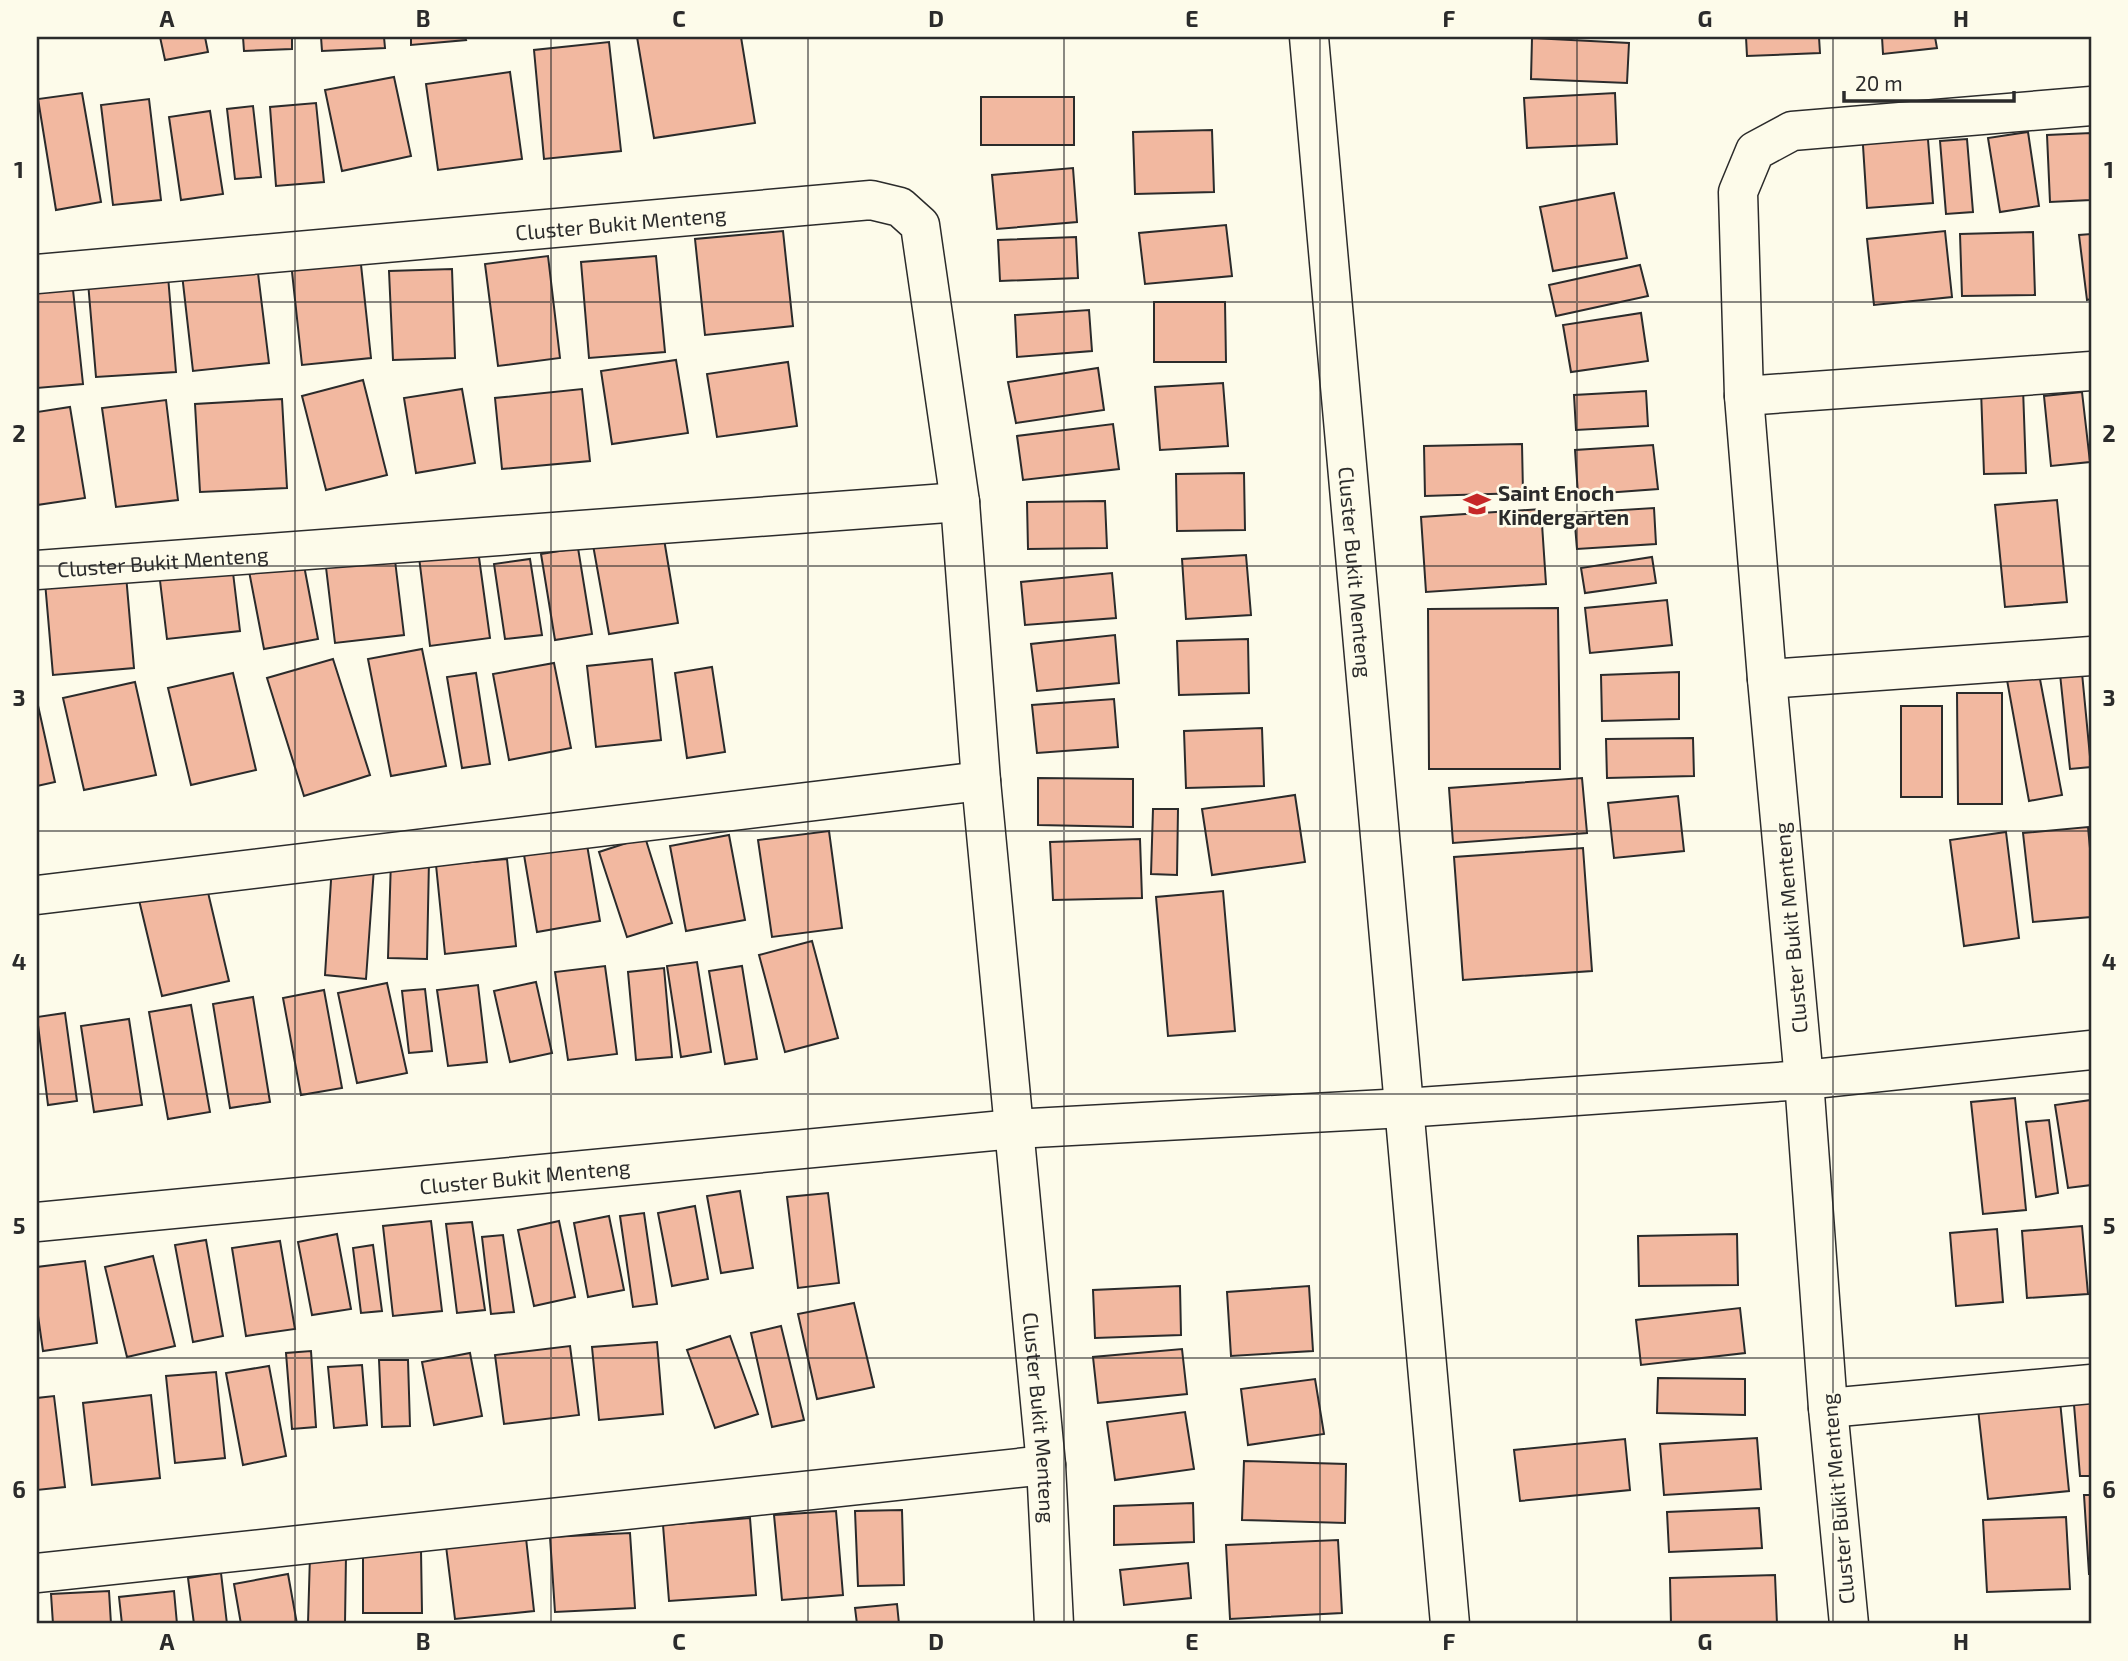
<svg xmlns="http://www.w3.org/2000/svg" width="2128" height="1661" viewBox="0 0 2128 1661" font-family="'Exo 2',sans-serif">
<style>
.building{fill:#f2b8a0;stroke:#2b2b2b;stroke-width:2}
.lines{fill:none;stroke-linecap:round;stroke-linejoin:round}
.minor-casing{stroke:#2b2b2b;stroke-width:41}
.minor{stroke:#fdfbea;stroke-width:38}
.grid{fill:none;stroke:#2b2b2b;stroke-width:2;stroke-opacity:0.55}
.labels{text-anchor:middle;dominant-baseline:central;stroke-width:5;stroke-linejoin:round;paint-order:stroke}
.street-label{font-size:21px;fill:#2b2b2b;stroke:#fdfbea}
.poi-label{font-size:21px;font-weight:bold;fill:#2b2b2b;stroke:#fdfbea;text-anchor:start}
.neatline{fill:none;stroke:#2b2b2b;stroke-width:2.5}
.grid-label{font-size:23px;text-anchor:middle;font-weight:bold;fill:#2b2b2b}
</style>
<rect width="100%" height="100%" fill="#fdfbea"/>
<g class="building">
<polygon points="160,37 205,37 208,52 165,60"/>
<polygon points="243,37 292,37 292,49 244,51"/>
<polygon points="321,37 384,37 385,48 322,51"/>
<polygon points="411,37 465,37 466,40 411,45"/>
<polygon points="637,37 741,37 755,123 654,138"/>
<polygon points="1746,37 1819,37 1820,53 1747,56"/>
<polygon points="1882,37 1935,37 1937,48 1883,54"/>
<polygon points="1532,38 1629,43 1627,83 1531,79"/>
<polygon points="609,42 621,151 544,159 534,50"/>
<polygon points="510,72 522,159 438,170 426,84"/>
<polygon points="394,77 411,156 342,171 325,90"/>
<polygon points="82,93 101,202 56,210 38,99"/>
<polygon points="1615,93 1617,144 1527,148 1524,98"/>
<rect x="981" y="97" width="93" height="48"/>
<polygon points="149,99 161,200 113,205 101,105"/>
<polygon points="316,103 324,182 276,186 270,107"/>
<polygon points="253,106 261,177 235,179 227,109"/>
<polygon points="210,111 223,194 181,200 169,117"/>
<polygon points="1927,127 1933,203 1867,208 1862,130"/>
<polygon points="1212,130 1214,192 1135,194 1133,132"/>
<polygon points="2028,132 2039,206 2000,212 1988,138"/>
<polygon points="2091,133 2091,200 2050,202 2047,135"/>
<polygon points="1967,139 1973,212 1946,214 1940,141"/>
<polygon points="1073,168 1077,222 997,229 992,175"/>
<polygon points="1614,193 1627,258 1553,271 1540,207"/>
<polygon points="1226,225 1232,276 1145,284 1139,233"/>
<polygon points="783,231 793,326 705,335 695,239"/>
<polygon points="1945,231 1952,297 1874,305 1867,239"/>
<polygon points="2033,232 2035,295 1962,296 1960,234"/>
<polygon points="2091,234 2091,299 2087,300 2079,235"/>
<polygon points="1076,237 1078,278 1000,281 998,240"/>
<polygon points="359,246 371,358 302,365 290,253"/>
<polygon points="548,256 560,358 498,366 485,264"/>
<polygon points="656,256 665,352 589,358 581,262"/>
<polygon points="257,265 269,363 193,371 182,274"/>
<polygon points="1640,265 1648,296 1556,316 1549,285"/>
<polygon points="452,269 455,358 393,360 389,271"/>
<polygon points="71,271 83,384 37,388 37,274"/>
<polygon points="168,276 176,372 96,377 88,282"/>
<polygon points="1154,302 1225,302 1226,362 1154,362"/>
<polygon points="1089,310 1092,351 1017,357 1015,315"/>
<polygon points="1641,313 1648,361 1571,372 1563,325"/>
<polygon points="676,360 688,433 612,444 601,371"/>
<polygon points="788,362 797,426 717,437 707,374"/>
<polygon points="1098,368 1104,410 1016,423 1008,382"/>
<polygon points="363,380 387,475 326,490 302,396"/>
<polygon points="1223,383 1228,446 1160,450 1155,387"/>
<polygon points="2023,388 2026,473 1984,474 1981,390"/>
<polygon points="462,389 475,463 416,473 404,398"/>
<polygon points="582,389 590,461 502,469 495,398"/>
<polygon points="1646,391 1648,426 1576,430 1574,395"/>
<polygon points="2082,392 2090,462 2051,466 2044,396"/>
<polygon points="282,399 287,488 200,492 195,404"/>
<polygon points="166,400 178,500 116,507 102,408"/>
<polygon points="70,407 85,498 37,505 37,412"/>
<polygon points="1113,424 1119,469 1023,480 1017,436"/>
<polygon points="1522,444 1523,493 1425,496 1424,446"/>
<polygon points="1653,445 1658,489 1578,495 1575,450"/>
<polygon points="1244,473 1245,530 1177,531 1176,474"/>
<polygon points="2057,500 2067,602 2005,607 1995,505"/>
<polygon points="1105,501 1107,548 1028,549 1027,502"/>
<polygon points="1654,508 1656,544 1577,549 1574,513"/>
<polygon points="1541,509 1546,584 1426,592 1421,517"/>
<polygon points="663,533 678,623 609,634 593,545"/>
<polygon points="578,548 592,634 555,640 541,554"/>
<polygon points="478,550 490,638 430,646 419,557"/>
<polygon points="394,552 404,635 335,643 325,559"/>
<polygon points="302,555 318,639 264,649 248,566"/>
<polygon points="1246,555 1251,615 1186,619 1182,559"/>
<polygon points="231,556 240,631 167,639 158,564"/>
<polygon points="1652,557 1656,583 1585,593 1581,568"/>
<polygon points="530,559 542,635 505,639 494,564"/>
<polygon points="1112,573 1116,618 1025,625 1021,582"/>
<polygon points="126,575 134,668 53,675 45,582"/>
<polygon points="1667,600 1672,645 1590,653 1585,608"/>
<polygon points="1558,608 1560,769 1429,769 1428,609"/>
<polygon points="1115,635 1119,683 1037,691 1031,644"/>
<polygon points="1248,639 1249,693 1179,695 1177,641"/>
<polygon points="422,649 446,766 391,776 368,659"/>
<polygon points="333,659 370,775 304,796 267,678"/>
<polygon points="652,659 661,740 596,747 587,666"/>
<polygon points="554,663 571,748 509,760 493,674"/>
<polygon points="712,667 725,752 687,758 675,673"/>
<polygon points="1679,672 1679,719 1602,721 1601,675"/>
<polygon points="233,673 256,770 191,785 168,688"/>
<polygon points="476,673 490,764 462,768 447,677"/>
<polygon points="2082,673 2091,767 2070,769 2060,674"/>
<polygon points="2039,674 2062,795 2029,801 2007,680"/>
<polygon points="135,682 156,775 84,790 63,698"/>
<polygon points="1957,693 2002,693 2002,804 1958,804"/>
<polygon points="1114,699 1118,747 1037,753 1032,705"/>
<polygon points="37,701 55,782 37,786"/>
<rect x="1901" y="706" width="41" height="91"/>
<polygon points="1262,728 1264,786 1186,788 1184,731"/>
<polygon points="1693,738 1694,776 1607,778 1606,739"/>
<polygon points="1038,778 1133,779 1133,827 1038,825"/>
<polygon points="1582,778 1587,833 1453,843 1449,788"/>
<polygon points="1295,795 1305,862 1212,875 1202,809"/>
<polygon points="1678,796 1684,851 1614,858 1608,803"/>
<polygon points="1153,809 1178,809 1177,875 1151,874"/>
<polygon points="2088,827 2091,859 2091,917 2033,922 2023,833"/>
<polygon points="829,831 842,928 772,937 758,840"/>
<polygon points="2006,832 2019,938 1964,946 1950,840"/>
<polygon points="729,835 745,920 686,931 670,846"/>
<polygon points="645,837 672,923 627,937 599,852"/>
<polygon points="586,839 600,921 537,932 523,849"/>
<polygon points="1140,839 1142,898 1053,900 1050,842"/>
<polygon points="1583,848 1592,971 1463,980 1454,857"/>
<polygon points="391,859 429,860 427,959 388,958"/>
<polygon points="507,859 516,946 445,954 436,865"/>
<polygon points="332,865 374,868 366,979 325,975"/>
<polygon points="206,884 229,981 162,996 139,900"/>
<polygon points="1223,891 1235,1031 1168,1036 1156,897"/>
<polygon points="812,941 838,1038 785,1052 759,955"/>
<polygon points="697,962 711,1052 681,1057 667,966"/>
<polygon points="605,966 617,1054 568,1060 555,972"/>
<polygon points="742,966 757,1059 725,1064 709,971"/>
<polygon points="664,968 672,1057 636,1060 628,972"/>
<polygon points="536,982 552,1053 510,1062 494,991"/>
<polygon points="387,983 407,1073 357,1083 338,993"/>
<polygon points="478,985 487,1062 448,1066 437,990"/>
<polygon points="425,989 432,1051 409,1053 402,991"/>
<polygon points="324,990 342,1088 301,1095 283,998"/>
<polygon points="253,997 270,1102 230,1108 213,1004"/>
<polygon points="191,1005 210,1112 168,1119 149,1012"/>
<polygon points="65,1013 77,1101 48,1105 37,1017"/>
<polygon points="129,1019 142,1105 94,1112 81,1026"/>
<polygon points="2015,1098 2026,1210 1983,1214 1971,1102"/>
<polygon points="2091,1100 2091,1185 2068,1188 2055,1105"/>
<polygon points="2049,1120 2058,1193 2036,1197 2026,1122"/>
<polygon points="740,1191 753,1268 721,1273 707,1196"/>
<polygon points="828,1193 839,1283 798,1288 787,1197"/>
<polygon points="695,1206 708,1279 672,1286 658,1213"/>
<polygon points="644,1213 657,1304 633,1307 620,1216"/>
<polygon points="609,1216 624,1290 588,1297 574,1223"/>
<polygon points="431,1221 442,1311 393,1316 383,1226"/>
<polygon points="559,1221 575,1297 534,1306 518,1230"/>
<polygon points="472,1222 485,1310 457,1313 446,1224"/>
<polygon points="2082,1226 2088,1294 2027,1298 2022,1231"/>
<polygon points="1997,1229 2003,1302 1956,1306 1950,1233"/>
<polygon points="337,1234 351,1309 312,1315 298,1242"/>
<polygon points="1737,1234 1738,1285 1639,1286 1638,1236"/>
<polygon points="503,1235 514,1312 491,1314 482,1237"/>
<polygon points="206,1240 223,1336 193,1342 175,1245"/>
<polygon points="280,1241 295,1329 246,1336 232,1248"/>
<polygon points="373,1245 382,1311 361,1313 353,1248"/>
<polygon points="153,1256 175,1346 127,1357 105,1267"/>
<polygon points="85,1261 97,1343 43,1351 37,1309 37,1267"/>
<polygon points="1180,1286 1181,1335 1095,1338 1093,1290"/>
<polygon points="1309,1286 1313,1351 1231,1356 1227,1292"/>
<polygon points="854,1303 874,1387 817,1399 798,1314"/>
<polygon points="1740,1308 1745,1353 1641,1365 1636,1320"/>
<polygon points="781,1326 804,1420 772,1427 751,1333"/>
<polygon points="730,1336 758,1414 715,1428 687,1350"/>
<polygon points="657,1342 663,1414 599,1420 592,1347"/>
<polygon points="570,1346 579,1415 504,1424 495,1355"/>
<polygon points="1182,1349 1187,1394 1098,1403 1093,1357"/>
<polygon points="311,1351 316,1427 292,1429 286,1353"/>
<polygon points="470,1353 482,1416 434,1425 422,1362"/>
<polygon points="379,1360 408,1360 410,1426 382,1427"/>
<polygon points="362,1365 367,1425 334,1428 328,1367"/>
<polygon points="269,1366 286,1456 243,1465 226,1373"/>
<polygon points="216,1372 225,1458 175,1463 166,1376"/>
<polygon points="1658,1378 1745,1379 1745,1415 1657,1413"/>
<polygon points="1315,1379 1324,1434 1248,1445 1241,1389"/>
<polygon points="2059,1391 2069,1491 1988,1499 1977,1400"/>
<polygon points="2091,1392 2091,1476 2080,1476 2073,1393"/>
<polygon points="151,1395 160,1478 92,1485 83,1403"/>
<polygon points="54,1396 65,1487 37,1490 37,1398"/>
<polygon points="1185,1412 1194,1469 1115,1480 1107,1422"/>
<polygon points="1757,1438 1761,1489 1664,1495 1660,1444"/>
<polygon points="1625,1439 1630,1490 1520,1501 1514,1450"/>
<polygon points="1244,1461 1346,1464 1345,1523 1242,1520"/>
<polygon points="2084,1495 2091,1495 2091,1574 2089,1574"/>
<polygon points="1193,1503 1194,1542 1114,1545 1114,1506"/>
<polygon points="1759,1508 1762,1548 1669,1552 1667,1512"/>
<polygon points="902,1510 904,1585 858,1586 855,1511"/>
<polygon points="836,1511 843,1595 782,1600 774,1515"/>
<polygon points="2066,1517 2070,1589 1987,1592 1983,1520"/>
<polygon points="750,1518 756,1595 669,1601 663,1525"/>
<polygon points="630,1533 635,1608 555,1612 550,1537"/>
<polygon points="526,1538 534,1611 455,1619 446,1546"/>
<polygon points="1338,1540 1342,1613 1230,1619 1226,1545"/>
<polygon points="363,1550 421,1550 422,1613 363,1613"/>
<polygon points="310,1555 346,1555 345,1624 308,1623"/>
<polygon points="1188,1563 1191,1598 1124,1605 1120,1570"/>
<polygon points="221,1573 227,1624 194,1624 188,1578"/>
<polygon points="288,1574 297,1624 241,1624 234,1584"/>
<polygon points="1775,1575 1777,1624 1671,1624 1670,1578"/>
<polygon points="109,1591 111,1624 53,1624 51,1594"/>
<polygon points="174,1591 177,1624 122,1624 119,1597"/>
<polygon points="897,1604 899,1624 857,1624 855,1608"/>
</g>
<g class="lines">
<defs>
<g id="minor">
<path id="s1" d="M1309 37 1450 1624"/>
<path id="s2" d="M37 274 871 200 900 207 920 225 960 502 981 781 1046 1465 1054 1624"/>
<polyline points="1744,396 2091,371"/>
<path id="s3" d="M37 570 960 502"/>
<polyline points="1767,679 2091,656"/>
<polyline points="37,895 981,781"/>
<path id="s4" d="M37 1222 1014 1129 1404 1108 1804 1080 2091 1050"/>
<polyline points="1828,1408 2091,1384"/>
<polyline points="37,1573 1046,1465"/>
<polyline points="1849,1624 1828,1408 1804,1080 1767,679 1744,396 1738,192 1755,151 1792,131 2091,106"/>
</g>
</defs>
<use href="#minor" class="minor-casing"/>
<use href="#minor" class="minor"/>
</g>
<path class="grid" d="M295 37V1624M551 37V1624M808 37V1624M1064 37V1624M1320 37V1624M1577 37V1624M1833 37V1624M37 302H2091M37 566H2091M37 831H2091M37 1094H2091M37 1358H2091"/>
<defs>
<symbol id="school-bare" viewBox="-9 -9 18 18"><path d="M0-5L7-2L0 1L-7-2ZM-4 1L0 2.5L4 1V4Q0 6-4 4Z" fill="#c62828" stroke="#fdfbea" stroke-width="2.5" paint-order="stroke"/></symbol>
</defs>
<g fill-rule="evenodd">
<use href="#school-bare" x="1458" y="485" width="38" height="38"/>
</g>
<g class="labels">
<g class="street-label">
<text stroke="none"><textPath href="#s2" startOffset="586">Cluster Bukit Menteng</textPath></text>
<text stroke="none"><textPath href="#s3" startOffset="126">Cluster Bukit Menteng</textPath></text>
<text stroke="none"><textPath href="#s1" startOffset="537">Cluster Bukit Menteng</textPath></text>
<text transform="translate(1790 928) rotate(-95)">Cluster Bukit Menteng</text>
<text stroke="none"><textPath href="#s4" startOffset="490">Cluster Bukit Menteng</textPath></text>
<text stroke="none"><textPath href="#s2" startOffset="2093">Cluster Bukit Menteng</textPath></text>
<text transform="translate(1837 1499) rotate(-95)">Cluster Bukit Menteng</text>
</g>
<g class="poi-label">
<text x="1498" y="492">Saint Enoch<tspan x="1498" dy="24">Kindergarten</tspan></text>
</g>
</g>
<rect width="2128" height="1661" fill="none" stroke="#fdfbea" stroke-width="77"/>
<path d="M1844 91v10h170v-10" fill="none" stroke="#2b2b2b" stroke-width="3.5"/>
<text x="1855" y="91" font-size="21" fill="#2b2b2b" stroke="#fdfbea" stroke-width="5" paint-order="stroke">20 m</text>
<rect x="38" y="38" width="2052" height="1584" class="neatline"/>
<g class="grid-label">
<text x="167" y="27">A</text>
<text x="423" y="27">B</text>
<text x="679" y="27">C</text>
<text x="936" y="27">D</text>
<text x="1192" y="27">E</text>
<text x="1449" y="27">F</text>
<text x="1705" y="27">G</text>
<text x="1961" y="27">H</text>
<text x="19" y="178">1</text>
<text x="2109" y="178">1</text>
<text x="19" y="442">2</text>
<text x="2109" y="442">2</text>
<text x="19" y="706">3</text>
<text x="2109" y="706">3</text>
<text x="19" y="970">4</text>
<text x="2109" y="970">4</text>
<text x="19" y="1234">5</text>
<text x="2109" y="1234">5</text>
<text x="19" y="1498">6</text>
<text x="2109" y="1498">6</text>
<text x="167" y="1650">A</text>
<text x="423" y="1650">B</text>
<text x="679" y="1650">C</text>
<text x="936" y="1650">D</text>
<text x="1192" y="1650">E</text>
<text x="1449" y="1650">F</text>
<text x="1705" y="1650">G</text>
<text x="1961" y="1650">H</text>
</g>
</svg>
